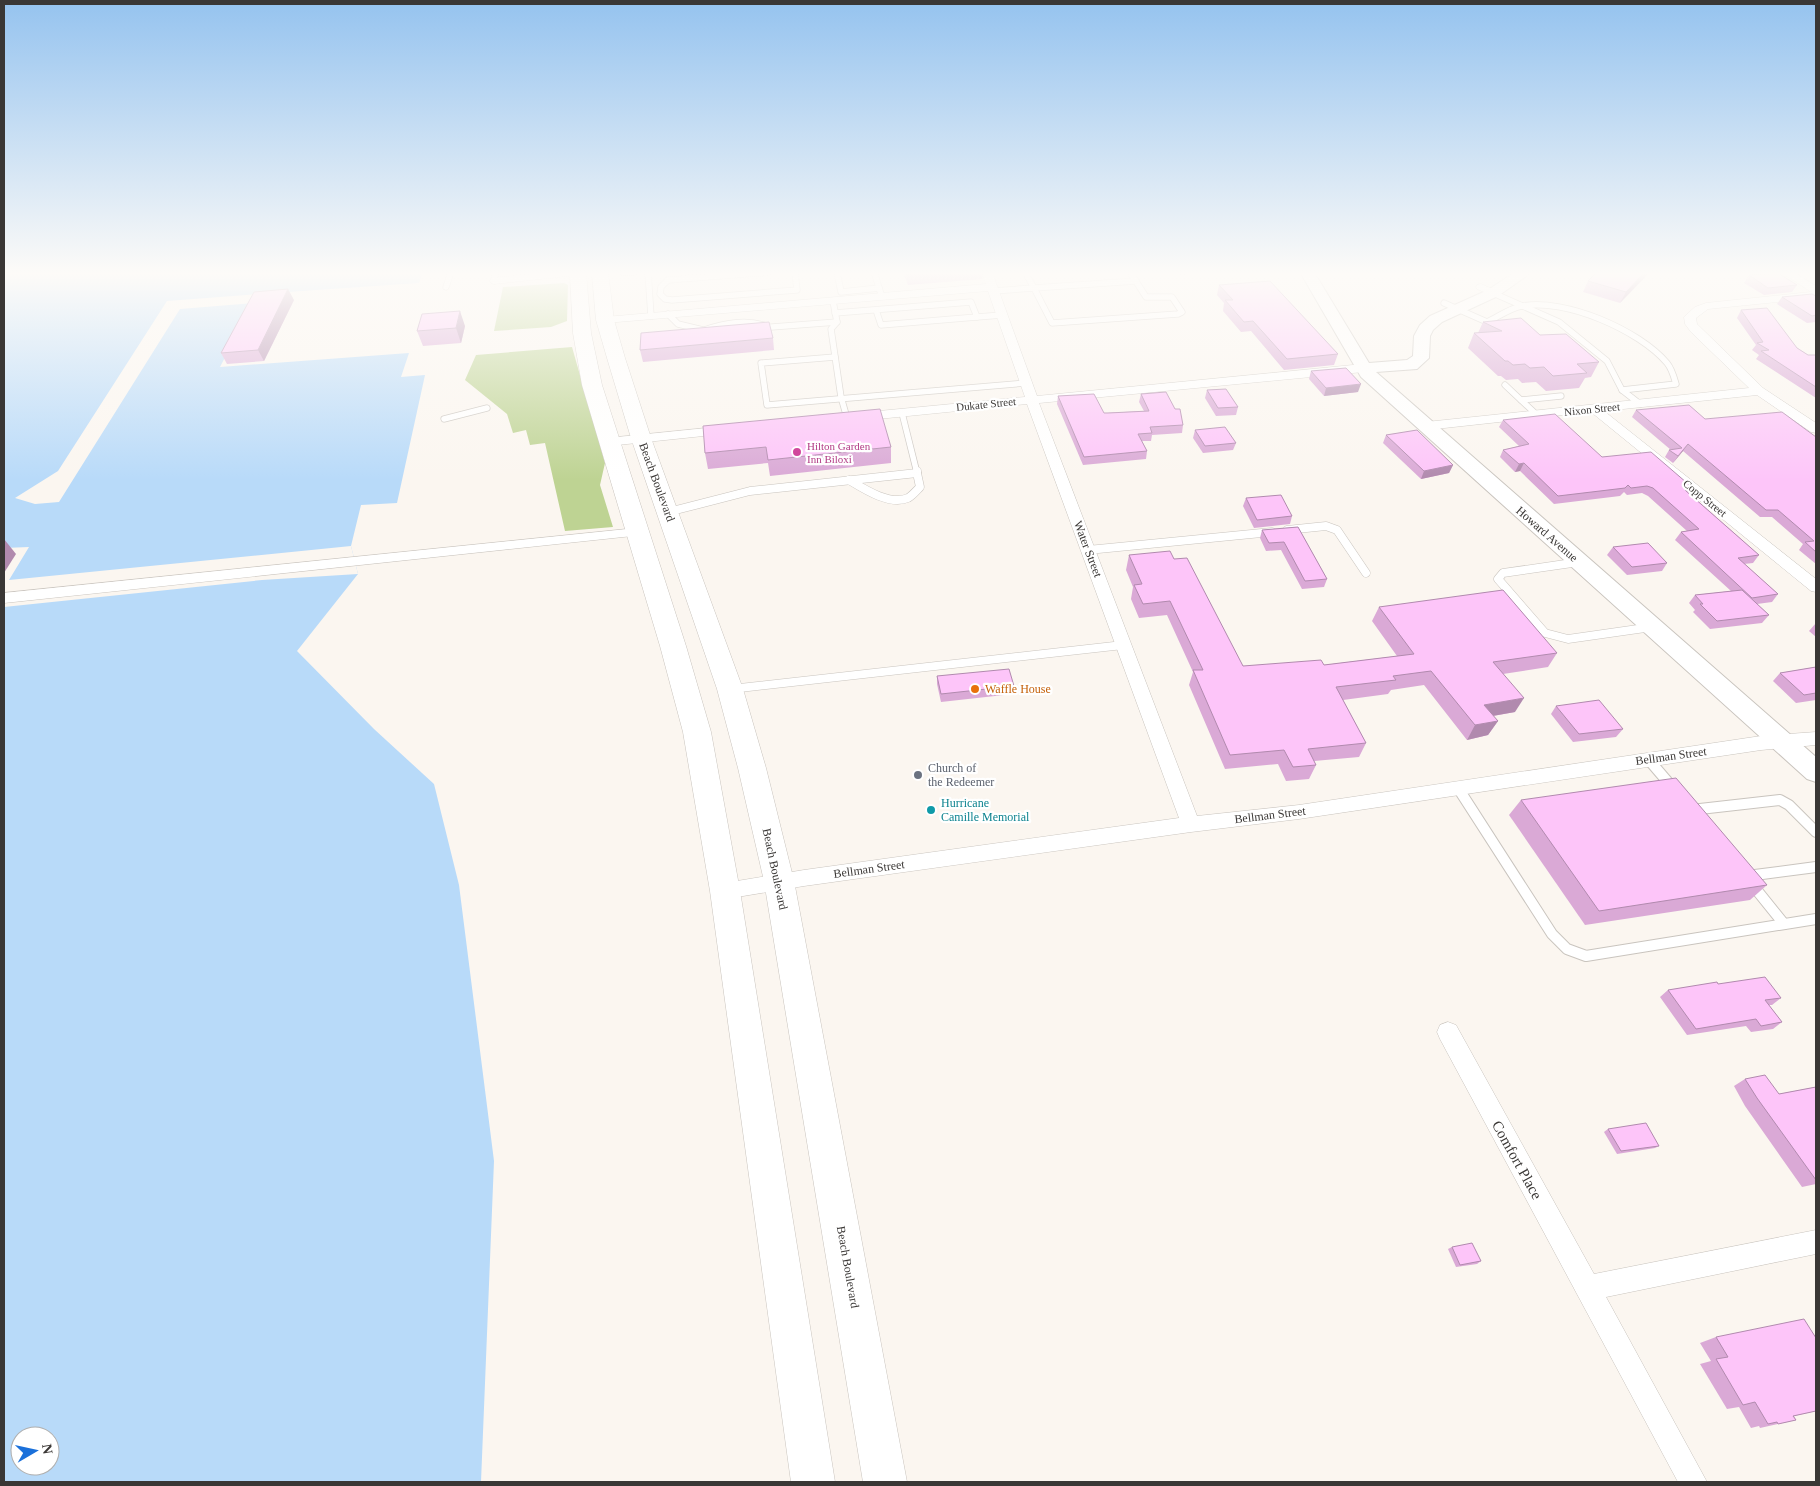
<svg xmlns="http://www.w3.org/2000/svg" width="1820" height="1486" viewBox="0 0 1820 1486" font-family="Georgia,serif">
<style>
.green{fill:#bed393}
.water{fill:#b8daf9;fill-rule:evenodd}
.pier{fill:#fbf6f0}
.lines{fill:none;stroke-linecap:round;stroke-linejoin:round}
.lane-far2-casing{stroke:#c9c4be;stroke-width:7}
.lane-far1-casing{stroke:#c9c4be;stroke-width:9}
.lane-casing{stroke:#c9c4be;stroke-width:12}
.street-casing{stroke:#c9c4be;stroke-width:1}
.secondary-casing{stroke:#c9c4be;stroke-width:2}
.primary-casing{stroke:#c9c4be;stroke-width:1}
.lane-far2{stroke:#fff;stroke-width:5.5}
.lane-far1{stroke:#fff;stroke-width:8}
.lane{stroke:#fff;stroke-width:10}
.street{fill:#fff;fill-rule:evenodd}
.secondary{fill:#fff;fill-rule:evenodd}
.primary{fill:#fff;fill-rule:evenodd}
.wall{fill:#daa9d6}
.shaded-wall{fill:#b18aae}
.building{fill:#fdc5f9;stroke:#b18aae}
.hotel-dot{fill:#d1479c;stroke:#fff;stroke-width:2}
.food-dot{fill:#e8710a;stroke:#fff;stroke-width:2}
.worship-dot{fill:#6b7280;stroke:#fff;stroke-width:2}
.culture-dot{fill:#0f9aa8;stroke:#fff;stroke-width:2}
.labels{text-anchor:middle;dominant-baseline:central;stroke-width:4.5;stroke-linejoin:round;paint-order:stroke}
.far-street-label{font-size:11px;fill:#3a3735;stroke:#fff}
.far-hotel-label{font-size:11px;fill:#b23c85;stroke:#fff;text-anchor:start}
.street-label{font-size:12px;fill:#3a3735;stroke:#fff}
.food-label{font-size:12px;fill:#c56008;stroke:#fff;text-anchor:start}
.worship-label{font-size:12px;fill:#5b616d;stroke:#fff;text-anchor:start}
.culture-label{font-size:12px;fill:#0d838f;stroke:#fff;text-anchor:start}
.near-street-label{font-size:15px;fill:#3a3735;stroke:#fff}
</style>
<rect width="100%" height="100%" fill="#fbf6f0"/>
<g class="green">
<polygon points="564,283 568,285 567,321 551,327 494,331 503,287"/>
<polygon points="572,347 605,463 600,485 613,527 565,531 545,443 530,445 526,430 513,433 507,414 465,380 476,355"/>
</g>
<path class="water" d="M4 272H423L419 283 258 294 220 367 409 353 401 377 425 375 397 503 361 505 351 546 358 574 297 651 374 729 434 784 459 885 494 1161 481 1482H4ZM20 1436H50V1466H20Z"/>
<g class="pier">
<polygon points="258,294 254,303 180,309 59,502 35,504 15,498 58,471 167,301"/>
<polygon points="351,546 358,574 262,580 4,607 4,548 29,547 9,580"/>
</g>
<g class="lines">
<defs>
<g id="lane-far2">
<polyline points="648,272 651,316"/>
<polyline points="770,272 668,280 661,287 660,294 665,299 672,300 797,290 795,272"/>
<polyline points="837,272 841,292 879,288"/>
<polyline points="874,272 881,294"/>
<polyline points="1025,272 1034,288 1136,281"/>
<polyline points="494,281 495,272"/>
<polyline points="446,287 451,272"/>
<polyline points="993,291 1034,288 1052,323 1178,314 1182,312 1172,297 1146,297 1130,272"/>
<polyline points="1493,293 1559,322 1607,361 1622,390 1640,404"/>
<polyline points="833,301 837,322 831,329 841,397 847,418"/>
<path d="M1444 303 1487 322C1498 317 1510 308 1522 306 1565 298 1639 330 1667 363 1672 369 1674 377 1676 384L1622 390"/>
<polyline points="835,313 971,302 977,317 881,325 876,310"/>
<polyline points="668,314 678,324 703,330"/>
<polyline points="977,317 1002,315"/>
<polyline points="760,328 837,322"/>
<path d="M704 330C725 323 746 319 767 326"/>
<polyline points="835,357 761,363 767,405 1026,383"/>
<polyline points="1505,385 1537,415"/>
<polyline points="1521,400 1561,396"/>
<polyline points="902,413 917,473"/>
<polyline points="444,419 487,408"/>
</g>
<g id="lane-far1">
<path d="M849 480C864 489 890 506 908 498 912 496 917 490 920 487L917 473"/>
<polyline points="668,512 750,491 917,473 917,471"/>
<polyline points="1287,530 1326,526 1337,530 1366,573"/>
<polyline points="1088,550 1272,532"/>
<polyline points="1579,562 1503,573 1498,579 1545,633 1568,639 1652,627"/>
<polyline points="731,689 1123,645"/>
</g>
<g id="lane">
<polyline points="1649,760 1673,788"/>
<polyline points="1458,788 1552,934 1567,949 1586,956 1816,919"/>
<polyline points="1691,810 1780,800 1789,805 1816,832"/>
<polyline points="1747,876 1816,867"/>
<polyline points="1751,883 1784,924"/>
</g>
<g id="street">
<polygon points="549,272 582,272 577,275 494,284 489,281 494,278"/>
<polygon points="982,272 992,272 1037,396 1363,364 1369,368 1363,372 1039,403 1197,816 1299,805 1761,736 1816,732 1816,745 1761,750 1299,819 1191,832 804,886 725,899 718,897 715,891 718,885 725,883 804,870 1179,818 1027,404 858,421 852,417 858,413 1025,397 988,291 605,323 599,320 605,317 986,284"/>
<polygon points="1171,272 1186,272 1185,274 1176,275"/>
<polygon points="1781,272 1793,272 1816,286 1816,298 1708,309 1696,318 1697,324 1763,388 1816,423 1816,433 1811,432 1757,395 1604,411 1816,579 1816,592 1811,591 1591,412 1426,430 1420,426 1426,422 1749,388 1691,332 1685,324 1684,317 1695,307 1706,303 1811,292"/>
<polygon points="1481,284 1497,291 1498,293 1493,296 1477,289 1476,287 1477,285"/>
<polygon points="727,426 733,430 732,433 608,446 602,442 608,438"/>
<polygon points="637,528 642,529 644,532 642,535 4,603 4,593"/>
<polygon points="1448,1022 1456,1025 1594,1274 1816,1230 1816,1254 1606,1297 1707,1482 1678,1482 1440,1039 1437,1032 1440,1025"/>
</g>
<g id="secondary">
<polygon points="619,272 637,272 635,275 621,275"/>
<polygon points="1300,272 1314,272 1369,363 1407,360 1413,356 1414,336 1420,325 1430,316 1488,290 1515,272 1532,272 1498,296 1442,322 1433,330 1430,336 1429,358 1417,369 1376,372 1816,757 1816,782 1807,779 1361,377"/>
</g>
<g id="primary">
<polygon points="570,272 586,272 591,333 602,385 686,646 711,732 740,891 835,1482 791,1482 710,891 683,732 660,646 582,385 573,333"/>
<polygon points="592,272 608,272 614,320 625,358 651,438 743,689 766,768 794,881 907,1482 863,1482 764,881 738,768 717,689 631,438 607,358 596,320"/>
</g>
</defs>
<use href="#lane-far2" class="lane-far2-casing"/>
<use href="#lane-far1" class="lane-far1-casing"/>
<use href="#lane" class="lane-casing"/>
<use href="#street" class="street-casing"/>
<use href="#secondary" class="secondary-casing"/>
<use href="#primary" class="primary-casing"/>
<use href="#lane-far2" class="lane-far2"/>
<use href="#lane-far1" class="lane-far1"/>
<use href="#lane" class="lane"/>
<use href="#street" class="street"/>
<use href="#secondary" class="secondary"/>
<use href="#primary" class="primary"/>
</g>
<g class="wall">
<polygon points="903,272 983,272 982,279 908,285"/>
<polygon points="1042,272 1073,272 1044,274"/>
<polygon points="1650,272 1620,303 1583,292 1588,281"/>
<polygon points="1749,275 1797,285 1792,292 1764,295 1744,283"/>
<polygon points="1219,285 1338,354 1334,365 1284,370 1251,331 1241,332 1223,311 1224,303 1217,295"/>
<polygon points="1816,296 1816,322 1807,323 1777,304 1782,297"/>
<polygon points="294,300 264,361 227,364 221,353"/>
<polygon points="1741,310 1808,355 1816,355 1816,398 1756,359 1759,355 1752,350 1756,345 1737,318"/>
<polygon points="1483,322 1540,335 1599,362 1591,377 1585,378 1579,388 1546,391 1536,382 1522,383 1518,379 1506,380 1501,376 1498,376 1468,348 1474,333 1478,333"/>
<polygon points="465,326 461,343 423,346 417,331"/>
<polygon points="773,338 774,350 643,362 640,350"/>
<polygon points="1311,371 1358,392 1324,396 1309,379"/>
<polygon points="1207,390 1238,407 1236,415 1216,416 1205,398"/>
<polygon points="1141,394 1183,425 1182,433 1152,435 1151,441 1142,441 1147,451 1146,459 1083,465 1057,404 1058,396 1104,413 1144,411 1139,402"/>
<polygon points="1636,410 1705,419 1816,437 1816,564 1799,550 1803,544 1772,517 1760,517 1683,451 1673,463 1665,457 1669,450 1671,450 1632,417"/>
<polygon points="1503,420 1602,457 1694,489 1690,494 1759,555 1753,563 1744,564 1778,594 1772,602 1757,604 1769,615 1762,623 1710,629 1693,612 1695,610 1689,603 1695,595 1731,591 1675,540 1681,532 1687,531 1648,496 1642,493 1627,495 1624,492 1620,496 1554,504 1520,471 1515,472 1500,457 1503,450 1519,446 1499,427"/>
<polygon points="703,426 891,447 891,463 770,476 768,463 708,469 705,453"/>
<polygon points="1195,430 1236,443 1233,450 1203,453 1193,438"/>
<polygon points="1386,435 1453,465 1449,473 1421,479 1383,443"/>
<polygon points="1246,498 1292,516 1290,524 1254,528 1243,506"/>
<polygon points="1298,527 1327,579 1324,587 1302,589 1281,550 1266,551 1260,538 1262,530"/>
<polygon points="1613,547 1667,563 1662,571 1627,575 1607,555"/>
<polygon points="1129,555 1174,559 1243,666 1324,665 1397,656 1372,621 1379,607 1557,653 1548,667 1503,674 1515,712 1493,716 1498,721 1488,735 1467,740 1424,685 1391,690 1388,694 1343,700 1366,743 1359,757 1314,761 1316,765 1309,779 1286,781 1278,764 1225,769 1189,685 1193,672 1167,615 1139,618 1131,599 1133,587 1126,570"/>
<polygon points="1816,623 1816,637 1809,631"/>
<polygon points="1816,667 1816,700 1796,703 1773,681 1780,673"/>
<polygon points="937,676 1014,686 1013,694 941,702 937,684"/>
<polygon points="1556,706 1623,729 1616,737 1573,742 1551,714"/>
<polygon points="1521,800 1767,885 1750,900 1585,925 1509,815"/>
<polygon points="1718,984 1781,998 1772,1005 1769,1005 1782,1022 1773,1029 1751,1032 1746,1026 1687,1035 1660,997 1668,990"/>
<polygon points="1745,1079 1779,1094 1816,1087 1816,1184 1802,1187 1745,1106 1734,1086"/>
<polygon points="1608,1129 1659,1146 1655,1148 1617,1154 1604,1132"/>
<polygon points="1452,1247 1481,1261 1477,1264 1456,1267 1448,1249"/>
<polygon points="1716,1337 1816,1338 1816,1411 1794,1416 1796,1420 1760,1428 1759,1426 1751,1428 1739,1407 1727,1409 1700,1364 1711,1361 1700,1343"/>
</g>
<g class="shaded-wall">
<polygon points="1645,272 1650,272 1620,303 1626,292"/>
<polygon points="288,289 294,300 264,361 258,350"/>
<polygon points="460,311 465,326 461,343 456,328"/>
<polygon points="1361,384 1358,392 1324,396 1326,388"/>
<polygon points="1688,444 1683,451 1673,463 1678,456"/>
<polygon points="1524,463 1520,471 1515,472 1519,464"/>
<polygon points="1453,465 1449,473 1421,479 1424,471"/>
<polygon points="4,539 16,554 4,573"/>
<polygon points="1524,698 1515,712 1475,719 1484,705"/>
<polygon points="1498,721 1488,735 1467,740 1475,725"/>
</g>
<g class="building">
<polygon points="908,272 938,272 908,274"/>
<polygon points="1597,272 1645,272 1626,292 1588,281"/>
<polygon points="1778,273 1797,285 1768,288 1749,275"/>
<polygon points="1270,281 1338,354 1287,359 1253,321 1244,322 1225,300 1233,300 1219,285"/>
<polygon points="288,289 258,350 221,353 254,292"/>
<polygon points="1812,294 1816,296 1816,315 1812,316 1782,297"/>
<polygon points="1767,308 1797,348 1808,355 1816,355 1816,387 1761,351 1769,350 1757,343 1763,342 1741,310"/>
<polygon points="460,311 456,328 417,331 422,314"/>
<polygon points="1521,318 1540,335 1566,334 1599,362 1577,364 1587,373 1553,376 1544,367 1530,368 1525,364 1513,365 1508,361 1505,361 1474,333 1502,331 1483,322"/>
<polygon points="769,322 773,338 640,350 641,333"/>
<polygon points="1346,368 1361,384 1326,388 1311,371"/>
<polygon points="1226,389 1238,407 1218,408 1207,390"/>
<polygon points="1166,392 1175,409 1180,409 1183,425 1150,427 1152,433 1138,434 1147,451 1084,457 1058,396 1094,394 1104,413 1108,413 1149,411 1141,394"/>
<polygon points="1689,405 1705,419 1782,412 1816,437 1816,552 1805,542 1814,541 1778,510 1766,510 1688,444 1678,456 1669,450 1682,448 1636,410"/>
<polygon points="880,409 891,447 768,460 766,447 705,453 703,426"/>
<polygon points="1555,414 1602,457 1651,452 1694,489 1685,490 1759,555 1738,558 1778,594 1752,598 1681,532 1699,529 1653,488 1647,486 1631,488 1628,485 1625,488 1558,496 1524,463 1519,464 1503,450 1529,444 1503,420"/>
<polygon points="1225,427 1236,443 1205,446 1195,430"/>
<polygon points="1417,430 1453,465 1424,471 1386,435"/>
<polygon points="1281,495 1292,516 1257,520 1246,498"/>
<polygon points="1298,527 1327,579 1305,581 1284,542 1269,543 1262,530"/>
<polygon points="1648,543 1667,563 1632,567 1613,547"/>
<polygon points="1170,551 1174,559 1187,558 1243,666 1321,660 1324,665 1414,654 1379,607 1503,590 1557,653 1493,662 1524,698 1484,705 1498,721 1475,725 1431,671 1393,676 1396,680 1336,687 1366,743 1308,749 1316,765 1293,767 1284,750 1230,755 1193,670 1203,670 1170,601 1143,604 1134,585 1142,584 1129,555"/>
<polygon points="1742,590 1769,615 1717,621 1700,604 1703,604 1695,595"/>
<polygon points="1816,667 1816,693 1804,695 1780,673"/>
<polygon points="1009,669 1014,686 941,694 937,676"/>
<polygon points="1599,700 1623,729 1579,734 1556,706"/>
<polygon points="1676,778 1767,885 1599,911 1521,800"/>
<polygon points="1765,977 1781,998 1765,1000 1782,1022 1761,1026 1756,1019 1696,1029 1668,990 1717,982 1718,984"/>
<polygon points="1765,1075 1779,1094 1816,1087 1816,1180 1757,1098 1745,1079"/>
<polygon points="1646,1123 1659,1146 1621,1151 1608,1129"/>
<polygon points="1472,1243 1481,1261 1460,1265 1452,1247"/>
<polygon points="1804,1319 1816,1338 1816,1411 1793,1416 1796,1420 1778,1424 1777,1422 1768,1424 1755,1402 1743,1405 1716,1359 1728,1357 1716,1337"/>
</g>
<linearGradient id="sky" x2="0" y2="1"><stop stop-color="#95c3ef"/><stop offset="0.57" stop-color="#fdfbf8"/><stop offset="1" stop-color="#fdfbf8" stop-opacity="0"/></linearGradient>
<rect width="1820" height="480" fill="url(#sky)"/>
<circle class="hotel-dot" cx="797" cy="452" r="5"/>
<circle class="food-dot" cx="975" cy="689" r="5"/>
<circle class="worship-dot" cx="918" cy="775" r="5"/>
<circle class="culture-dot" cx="931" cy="810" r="5"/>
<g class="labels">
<g class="far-street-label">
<text transform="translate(986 404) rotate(-6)">Dukate Street</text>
<text transform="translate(1592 409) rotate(-6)">Nixon Street</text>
<text transform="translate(1705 498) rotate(39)">Copp Street</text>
</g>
<g class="far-hotel-label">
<text x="807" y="446">Hilton Garden<tspan x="807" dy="13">Inn Biloxi</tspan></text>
</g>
<g class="street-label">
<text transform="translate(657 482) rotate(70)">Beach Boulevard</text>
<text transform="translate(1547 534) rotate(41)">Howard Avenue</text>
<text transform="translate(1088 549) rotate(69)">Water Street</text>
<text transform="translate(1671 756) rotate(-8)">Bellman Street</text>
<text transform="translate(1270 815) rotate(-7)">Bellman Street</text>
<text transform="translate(775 869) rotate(78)">Beach Boulevard</text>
<text transform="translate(869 869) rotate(-8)">Bellman Street</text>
<text transform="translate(848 1267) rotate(80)">Beach Boulevard</text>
</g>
<g class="food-label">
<text x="985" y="689">Waffle House</text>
</g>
<g class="worship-label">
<text x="928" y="768">Church of<tspan x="928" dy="14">the Redeemer</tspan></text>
</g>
<g class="culture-label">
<text x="941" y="803">Hurricane<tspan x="941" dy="14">Camille Memorial</tspan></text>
</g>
<g class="near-street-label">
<text transform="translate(1517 1160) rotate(61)">Comfort Place</text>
</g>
</g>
<rect width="1820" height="1486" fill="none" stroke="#3a3735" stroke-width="10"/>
<g transform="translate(35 1451) rotate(81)"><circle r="24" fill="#ffffff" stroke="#b0afae"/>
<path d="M0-4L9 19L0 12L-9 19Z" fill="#1a70da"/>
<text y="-8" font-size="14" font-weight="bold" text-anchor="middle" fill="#3a3735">N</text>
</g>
</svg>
